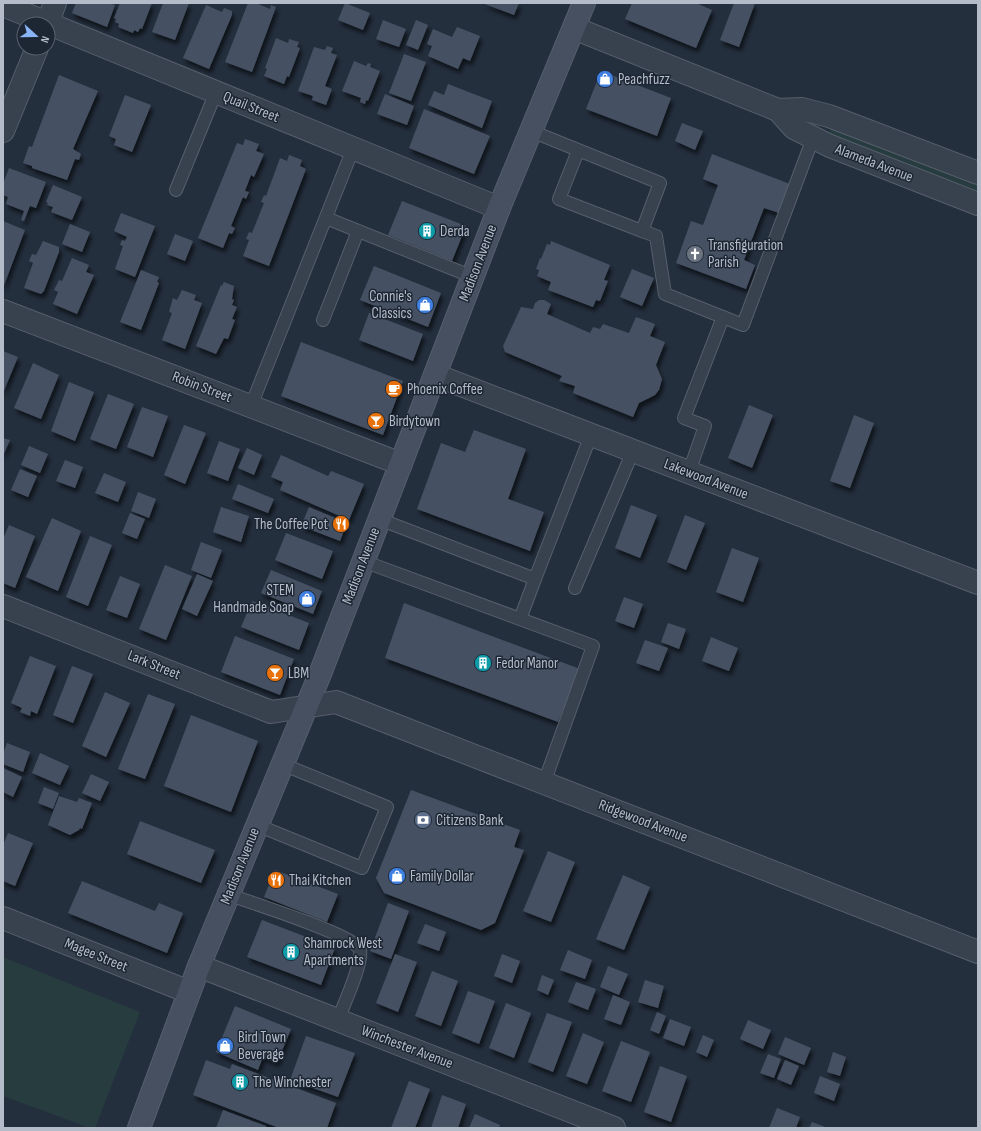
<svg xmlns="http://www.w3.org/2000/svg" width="981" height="1131" viewBox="0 0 981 1131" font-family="'Sofia Sans Condensed',sans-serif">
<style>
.green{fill:#263c3f}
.building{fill:#455162;filter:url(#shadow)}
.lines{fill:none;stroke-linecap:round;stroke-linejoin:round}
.lane-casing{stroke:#565f6c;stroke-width:14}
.street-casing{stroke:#565f6c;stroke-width:24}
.secondary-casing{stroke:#565f6c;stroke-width:24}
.lane{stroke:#38414e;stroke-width:12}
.street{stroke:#38414e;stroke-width:22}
.secondary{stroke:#465061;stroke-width:22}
.labels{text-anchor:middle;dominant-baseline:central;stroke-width:3;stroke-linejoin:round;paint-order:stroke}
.poi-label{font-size:15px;fill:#b4bcc9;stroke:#1d2633;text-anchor:start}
.street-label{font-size:15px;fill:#b4bcc9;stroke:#1d2633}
</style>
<defs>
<filter id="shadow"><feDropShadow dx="2.5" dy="4.5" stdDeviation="2" flood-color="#0009"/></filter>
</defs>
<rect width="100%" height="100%" fill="#242f3e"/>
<g class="green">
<polygon points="832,127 978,183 978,192 828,135"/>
<polygon points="3,957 140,1012 95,1128 90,1128 3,1096"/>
</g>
<g class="building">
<polygon points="76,3 109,3 115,5 107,27 72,13"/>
<polygon points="120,3 152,3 142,29 140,28 138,32 134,30 133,33 118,27 119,24 115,22 116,19 114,18"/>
<polygon points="163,3 189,3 175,40 152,32"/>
<polygon points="248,3 256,3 270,9 271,5 276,7 252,72 225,62"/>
<polygon points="345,3 370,13 363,30 338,20"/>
<polygon points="482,3 519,3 514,15"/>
<polygon points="632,3 696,3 712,10 696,48 625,19"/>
<polygon points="734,3 755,3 739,47 720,40"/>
<polygon points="206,5 222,12 224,8 232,11 232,15 209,69 183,58"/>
<polygon points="383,20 406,29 399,47 376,39"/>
<polygon points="416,20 428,25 418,50 406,45"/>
<polygon points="457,27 480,36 470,61 463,58 458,69 428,56 432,46 427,44 433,29 452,37"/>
<polygon points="276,38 288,43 289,39 299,42 297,47 300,48 289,77 287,76 284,84 264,76 267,69 265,68"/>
<polygon points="327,46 333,48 331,53 337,55 325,86 332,89 326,105 312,100 313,96 298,91 314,47 325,50"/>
<polygon points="404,54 426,62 411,101 389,93"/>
<polygon points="354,61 366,66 368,63 371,64 370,67 380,71 368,101 366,100 365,104 360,102 361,98 342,91"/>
<polygon points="601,71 671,98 657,136 586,109"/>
<polygon points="59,75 98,91 73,149 81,154 79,160 75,159 67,180 32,168 32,166 23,163 29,146 32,147"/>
<polygon points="448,84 492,101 482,128 428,105 434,91 444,95"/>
<polygon points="385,94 414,106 407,125 377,114"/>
<polygon points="125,95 151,105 132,152 114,145 116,139 109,136"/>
<polygon points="424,109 490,136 474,174 409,148"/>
<polygon points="682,123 703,131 695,150 675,141"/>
<polygon points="245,139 259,144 256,151 264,154 254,177 251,175 245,191 249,192 246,199 243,197 231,226 235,228 232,234 229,233 223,248 198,238 237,143 243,145"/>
<polygon points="712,154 790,184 779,213 764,208 744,260 755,265 746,289 676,263 691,221 703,225 718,185 703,179"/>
<polygon points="289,155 302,160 300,166 306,169 269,266 243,256 249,240 246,239 249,232 252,233 264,203 261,202 264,195 266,196 280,158 287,161"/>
<polygon points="9,168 46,182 36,208 30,206 24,221 21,220 24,211 6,204 8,197 3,195 3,184"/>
<polygon points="53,185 82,197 72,220 51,212 53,207 47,205 48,203 46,202"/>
<polygon points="402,201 466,226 452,261 388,235"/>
<polygon points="121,213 155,226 135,277 115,269 123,246 120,245 122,240 125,241 127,237 114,231"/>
<polygon points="3,221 25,230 3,288"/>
<polygon points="70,224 90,232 82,252 62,244"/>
<polygon points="175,234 193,241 185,261 167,254"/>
<polygon points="43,241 59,247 59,252 44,291 41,294 24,288 33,263 29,261 32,254 36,255"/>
<polygon points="551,241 610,265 604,280 608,281 600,301 596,300 593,307 548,290 551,282 537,276 539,270 536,269 540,258 541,259 547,244 550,245"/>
<polygon points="72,258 89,265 86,272 94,275 77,314 53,304 58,292 54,290 59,280 62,281"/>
<polygon points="374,266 441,293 428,327 360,300"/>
<polygon points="632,269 654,278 642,306 620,297"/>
<polygon points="141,270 159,277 157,282 159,283 141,330 120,322"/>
<polygon points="224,282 234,286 232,299 234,300 232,305 237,307 232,319 235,320 228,339 224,338 216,354 196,346 221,285 222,286"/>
<polygon points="182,290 196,295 194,300 202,303 185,349 162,340 172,313 169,312 173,298 177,300"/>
<polygon points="539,300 544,300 551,304 547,314 590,333 593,327 600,329 603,324 629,333 636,317 655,324 650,336 665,342 656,365 662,379 659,390 655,395 639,403 633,417 573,393 575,386 559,381 562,376 505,352 503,346 521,307 533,309 535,303"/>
<polygon points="369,313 423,334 413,361 359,340"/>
<polygon points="301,342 403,381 383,435 281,396"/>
<polygon points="3,351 18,357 3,393"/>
<polygon points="33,363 59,375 41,419 14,408"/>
<polygon points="69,382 94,392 75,441 51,431"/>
<polygon points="108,394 134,404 116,449 90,439"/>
<polygon points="749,405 773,415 752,468 728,458"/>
<polygon points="142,407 168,416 153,457 127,447"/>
<polygon points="854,415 874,423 850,488 830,481"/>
<polygon points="184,425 206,433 185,484 164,475"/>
<polygon points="474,430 526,449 508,499 544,512 530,551 417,509 441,443 465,452"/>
<polygon points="3,438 10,440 3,456"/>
<polygon points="219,441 240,449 228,481 207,473"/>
<polygon points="29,446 48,454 40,473 21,465"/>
<polygon points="247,448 262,455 254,475 238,468"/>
<polygon points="281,455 328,476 331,471 364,484 349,520 280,490 283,482 271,477"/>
<polygon points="65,460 83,467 75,488 56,481"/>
<polygon points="20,469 37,476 28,497 11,490"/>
<polygon points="104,473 126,482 118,502 95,493"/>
<polygon points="238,484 274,499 268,513 232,499"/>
<polygon points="138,492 156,499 149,518 131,511"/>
<polygon points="631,505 657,515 640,558 615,548"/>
<polygon points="221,507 249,516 241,542 213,532"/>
<polygon points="309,507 347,523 340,541 301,526"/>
<polygon points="130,513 145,519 137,539 122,533"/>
<polygon points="685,515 705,523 686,570 667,562"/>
<polygon points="52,518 81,531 58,591 26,577"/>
<polygon points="9,525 35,536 15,588 3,583 3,539"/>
<polygon points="286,533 333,551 322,579 275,560"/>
<polygon points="90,536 112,545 88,606 66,597"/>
<polygon points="201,542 222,550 211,578 191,570"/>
<polygon points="732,548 759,558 743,602 716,592"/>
<polygon points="165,565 192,576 166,640 139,629"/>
<polygon points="271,570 322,591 313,614 261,593"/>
<polygon points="197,574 213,581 197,616 182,609"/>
<polygon points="120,576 140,584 127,618 106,610"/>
<polygon points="624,597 643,604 634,628 615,621"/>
<polygon points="252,601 309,623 299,650 241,627"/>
<polygon points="404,603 580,669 558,722 385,658"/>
<polygon points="668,623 686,629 679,649 661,642"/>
<polygon points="235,636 294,659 280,695 221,672"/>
<polygon points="711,637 738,648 729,671 702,661"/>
<polygon points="645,640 668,648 659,671 636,663"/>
<polygon points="30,656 56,666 37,714 31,711 30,716 20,712 22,708 11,703"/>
<polygon points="72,666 93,674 73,723 53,715"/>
<polygon points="105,692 130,703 106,757 82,746"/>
<polygon points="148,694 175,704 145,779 118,769"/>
<polygon points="191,715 258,741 231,812 164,786"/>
<polygon points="7,743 30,752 23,772 3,764 3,754"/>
<polygon points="40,753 69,766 60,785 32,773"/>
<polygon points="3,768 22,777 13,797 3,792"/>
<polygon points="91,774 109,782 100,801 82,793"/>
<polygon points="44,787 59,793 53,809 38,803"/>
<polygon points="411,790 520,830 514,847 524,850 495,923 481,930 384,893 376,878"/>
<polygon points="59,796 77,802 79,798 92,803 82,829 80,828 79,830 70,835 48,825"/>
<polygon points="140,821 215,850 201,883 127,854"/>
<polygon points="8,833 33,843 15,886 3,881 3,845"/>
<polygon points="548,851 575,862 551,922 523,911"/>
<polygon points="275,870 338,894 327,922 264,897"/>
<polygon points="623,875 650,887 624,950 596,939"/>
<polygon points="82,881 155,911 159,903 183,913 167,953 68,913"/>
<polygon points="388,903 409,911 391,959 370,951"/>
<polygon points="262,920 335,948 321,985 247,957"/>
<polygon points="425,924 446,932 439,951 417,943"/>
<polygon points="568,950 592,960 585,979 560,970"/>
<polygon points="395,954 417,962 398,1012 376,1003"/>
<polygon points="502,954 520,961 512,983 494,976"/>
<polygon points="608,966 628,974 619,995 600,987"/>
<polygon points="432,971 458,981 441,1026 415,1016"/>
<polygon points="542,975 554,980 548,995 537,990"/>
<polygon points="645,980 664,986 658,1008 638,1002"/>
<polygon points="576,982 596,989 588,1010 568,1002"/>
<polygon points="468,991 495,1001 479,1044 452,1033"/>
<polygon points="613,995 630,1002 621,1025 604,1019"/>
<polygon points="506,1003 531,1013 514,1058 489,1048"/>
<polygon points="235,1006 291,1029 277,1063 263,1057 258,1070 216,1052"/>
<polygon points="657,1012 666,1016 659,1034 650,1030"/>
<polygon points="547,1013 572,1022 553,1072 528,1062"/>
<polygon points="670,1019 691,1027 684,1046 663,1038"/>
<polygon points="748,1020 771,1030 763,1049 740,1039"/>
<polygon points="583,1033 604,1042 587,1084 566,1076"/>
<polygon points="703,1035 714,1040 707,1057 696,1052"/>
<polygon points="306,1036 355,1053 338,1097 290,1080"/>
<polygon points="785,1037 811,1048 804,1065 778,1054"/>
<polygon points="621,1041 650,1052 631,1102 602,1091"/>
<polygon points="833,1052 846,1057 840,1076 827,1072"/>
<polygon points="768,1054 781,1059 774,1078 760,1073"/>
<polygon points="206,1060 230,1069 232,1064 336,1103 327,1128 279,1128 193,1095"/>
<polygon points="785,1060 799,1066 791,1085 777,1079"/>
<polygon points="660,1066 687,1076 671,1122 644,1112"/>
<polygon points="820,1076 840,1084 834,1101 814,1093"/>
<polygon points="409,1081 430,1089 415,1128 391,1128"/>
<polygon points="442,1095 466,1104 458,1128 431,1128"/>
<polygon points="777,1108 800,1117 796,1128 769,1128"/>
<polygon points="223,1110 266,1126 266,1128 216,1128"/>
<polygon points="475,1114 500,1125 499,1128 469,1128"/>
<polygon points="812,1122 828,1128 809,1128"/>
</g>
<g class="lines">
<defs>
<g id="lane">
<polyline points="531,131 660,183 642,231 656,236 665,294 743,325 813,138"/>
<polyline points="578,151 559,199 642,231"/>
<polyline points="176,190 216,92"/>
<polyline points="326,218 473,277"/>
<polyline points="323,320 358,231"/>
<polyline points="251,406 353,149"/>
<polyline points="689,472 705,426 684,418 723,317"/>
<polyline points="379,519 535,579 591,435"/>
<polyline points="363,561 593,646 544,783"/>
<polyline points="575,588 633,451"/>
<polyline points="520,619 535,579"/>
<polyline points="257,825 362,868 387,807 282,764"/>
<path d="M229 895C247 901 357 936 360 950 363 964 343 1006 338 1020"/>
</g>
<g id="street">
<polyline points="3,5 499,208"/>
<polyline points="47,24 55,3"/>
<polyline points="574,28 778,110 802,109 829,116 978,173"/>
<polyline points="778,110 794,128 830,146 978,204"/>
<polyline points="3,131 37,48"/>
<polyline points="3,311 401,464"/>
<polyline points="435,375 978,583"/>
<polyline points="3,606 271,712 336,702 978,952"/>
<polyline points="3,918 189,992"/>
<polyline points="199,966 614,1128"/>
</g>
<polyline id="secondary" points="139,1128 199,966 320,674 499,208 584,3"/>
</defs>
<use href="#lane" class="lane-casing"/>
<use href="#street" class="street-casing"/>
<use href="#secondary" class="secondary-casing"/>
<use href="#lane" class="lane"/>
<use href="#street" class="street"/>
<use href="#secondary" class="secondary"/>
</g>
<defs>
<symbol id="shop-disc" viewBox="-11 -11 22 22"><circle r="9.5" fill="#3f7fe0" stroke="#1d2633"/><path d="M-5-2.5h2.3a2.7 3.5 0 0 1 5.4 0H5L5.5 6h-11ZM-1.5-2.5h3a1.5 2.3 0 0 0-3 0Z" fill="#fff"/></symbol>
<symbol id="building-disc" viewBox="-11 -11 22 22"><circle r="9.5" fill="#0f9aa8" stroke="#1d2633"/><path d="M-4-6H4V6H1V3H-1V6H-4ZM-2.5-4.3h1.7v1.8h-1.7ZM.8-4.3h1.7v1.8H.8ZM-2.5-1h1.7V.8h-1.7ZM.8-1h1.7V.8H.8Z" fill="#fff"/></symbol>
<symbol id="church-disc" viewBox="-11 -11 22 22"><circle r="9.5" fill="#6b7280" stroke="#1d2633"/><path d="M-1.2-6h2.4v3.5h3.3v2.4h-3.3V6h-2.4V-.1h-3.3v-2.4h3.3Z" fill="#fff"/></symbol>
<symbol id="cafe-disc" viewBox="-11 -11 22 22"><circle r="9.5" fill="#e8710a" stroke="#1d2633"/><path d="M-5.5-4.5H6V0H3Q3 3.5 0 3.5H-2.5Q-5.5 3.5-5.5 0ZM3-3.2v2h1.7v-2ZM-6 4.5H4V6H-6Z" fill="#fff"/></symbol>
<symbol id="bar-disc" viewBox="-11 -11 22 22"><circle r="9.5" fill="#e8710a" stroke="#1d2633"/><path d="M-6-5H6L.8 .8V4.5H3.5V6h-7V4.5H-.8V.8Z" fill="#fff"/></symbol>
<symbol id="restaurant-disc" viewBox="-11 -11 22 22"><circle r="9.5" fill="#e8710a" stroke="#1d2633"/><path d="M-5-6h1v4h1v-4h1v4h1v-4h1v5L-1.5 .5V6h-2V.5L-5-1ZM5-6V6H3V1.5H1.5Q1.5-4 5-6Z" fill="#fff"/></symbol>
<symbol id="bank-disc" viewBox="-11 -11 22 22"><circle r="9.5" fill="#5c6f8a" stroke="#1d2633"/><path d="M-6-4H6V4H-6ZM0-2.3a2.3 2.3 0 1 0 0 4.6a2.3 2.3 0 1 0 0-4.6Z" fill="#fff"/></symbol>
</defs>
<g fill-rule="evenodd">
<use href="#shop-disc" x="595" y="69" width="20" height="20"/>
<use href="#building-disc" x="417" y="221" width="20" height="20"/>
<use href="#church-disc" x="685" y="244" width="20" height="20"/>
<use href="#shop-disc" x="415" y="295" width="20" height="20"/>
<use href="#cafe-disc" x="384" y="379" width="20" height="20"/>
<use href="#bar-disc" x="366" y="411" width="20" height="20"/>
<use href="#restaurant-disc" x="331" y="514" width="20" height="20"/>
<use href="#shop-disc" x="297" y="589" width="20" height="20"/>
<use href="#building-disc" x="473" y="653" width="20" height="20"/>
<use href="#bar-disc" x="265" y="663" width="20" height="20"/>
<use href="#bank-disc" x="413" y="810" width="20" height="20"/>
<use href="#shop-disc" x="387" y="866" width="20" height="20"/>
<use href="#restaurant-disc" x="266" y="870" width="20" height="20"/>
<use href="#building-disc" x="281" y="942" width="20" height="20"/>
<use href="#shop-disc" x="215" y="1036" width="20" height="20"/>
<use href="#building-disc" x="230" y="1072" width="20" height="20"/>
</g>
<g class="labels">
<g class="poi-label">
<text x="618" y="79">Peachfuzz</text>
<text x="440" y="231">Derda</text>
<text x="708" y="245">Transfiguration<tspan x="708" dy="17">Parish</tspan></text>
<text x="412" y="296" text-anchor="end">Connie's<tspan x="412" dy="17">Classics</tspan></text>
<text x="407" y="389">Phoenix Coffee</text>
<text x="389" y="421">Birdytown</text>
<text x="328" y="524" text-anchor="end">The Coffee Pot</text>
<text x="294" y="590" text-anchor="end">STEM<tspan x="294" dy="17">Handmade Soap</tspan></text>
<text x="496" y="663">Fedor Manor</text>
<text x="288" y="673">LBM</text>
<text x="436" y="820">Citizens Bank</text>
<text x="410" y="876">Family Dollar</text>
<text x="289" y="880">Thai Kitchen</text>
<text x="304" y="943">Shamrock West<tspan x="304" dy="17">Apartments</tspan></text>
<text x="238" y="1037">Bird Town<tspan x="238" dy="17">Beverage</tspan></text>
<text x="253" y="1082">The Winchester</text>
</g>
<g class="street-label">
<text transform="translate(251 107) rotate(22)">Quail Street</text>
<text transform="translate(874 163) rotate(21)">Alameda Avenue</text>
<text transform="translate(478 263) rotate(-69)">Madison Avenue</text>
<text transform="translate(202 387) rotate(21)">Robin Street</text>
<text transform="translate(706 479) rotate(21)">Lakewood Avenue</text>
<text transform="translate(361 566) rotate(-69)">Madison Avenue</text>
<text transform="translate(154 665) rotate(22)">Lark Street</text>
<text transform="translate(643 821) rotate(21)">Ridgewood Avenue</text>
<text transform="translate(240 866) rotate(-68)">Madison Avenue</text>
<text transform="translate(96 955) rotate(22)">Magee Street</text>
<text transform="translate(407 1047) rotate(21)">Winchester Avenue</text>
</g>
</g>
<rect width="981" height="1131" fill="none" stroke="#b4bcc9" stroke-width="8"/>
<g transform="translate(36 36) rotate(111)"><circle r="19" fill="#1d2633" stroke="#59626f"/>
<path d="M0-3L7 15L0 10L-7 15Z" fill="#8ab4f8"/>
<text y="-6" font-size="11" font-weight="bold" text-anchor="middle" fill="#b4bcc9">N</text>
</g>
</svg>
